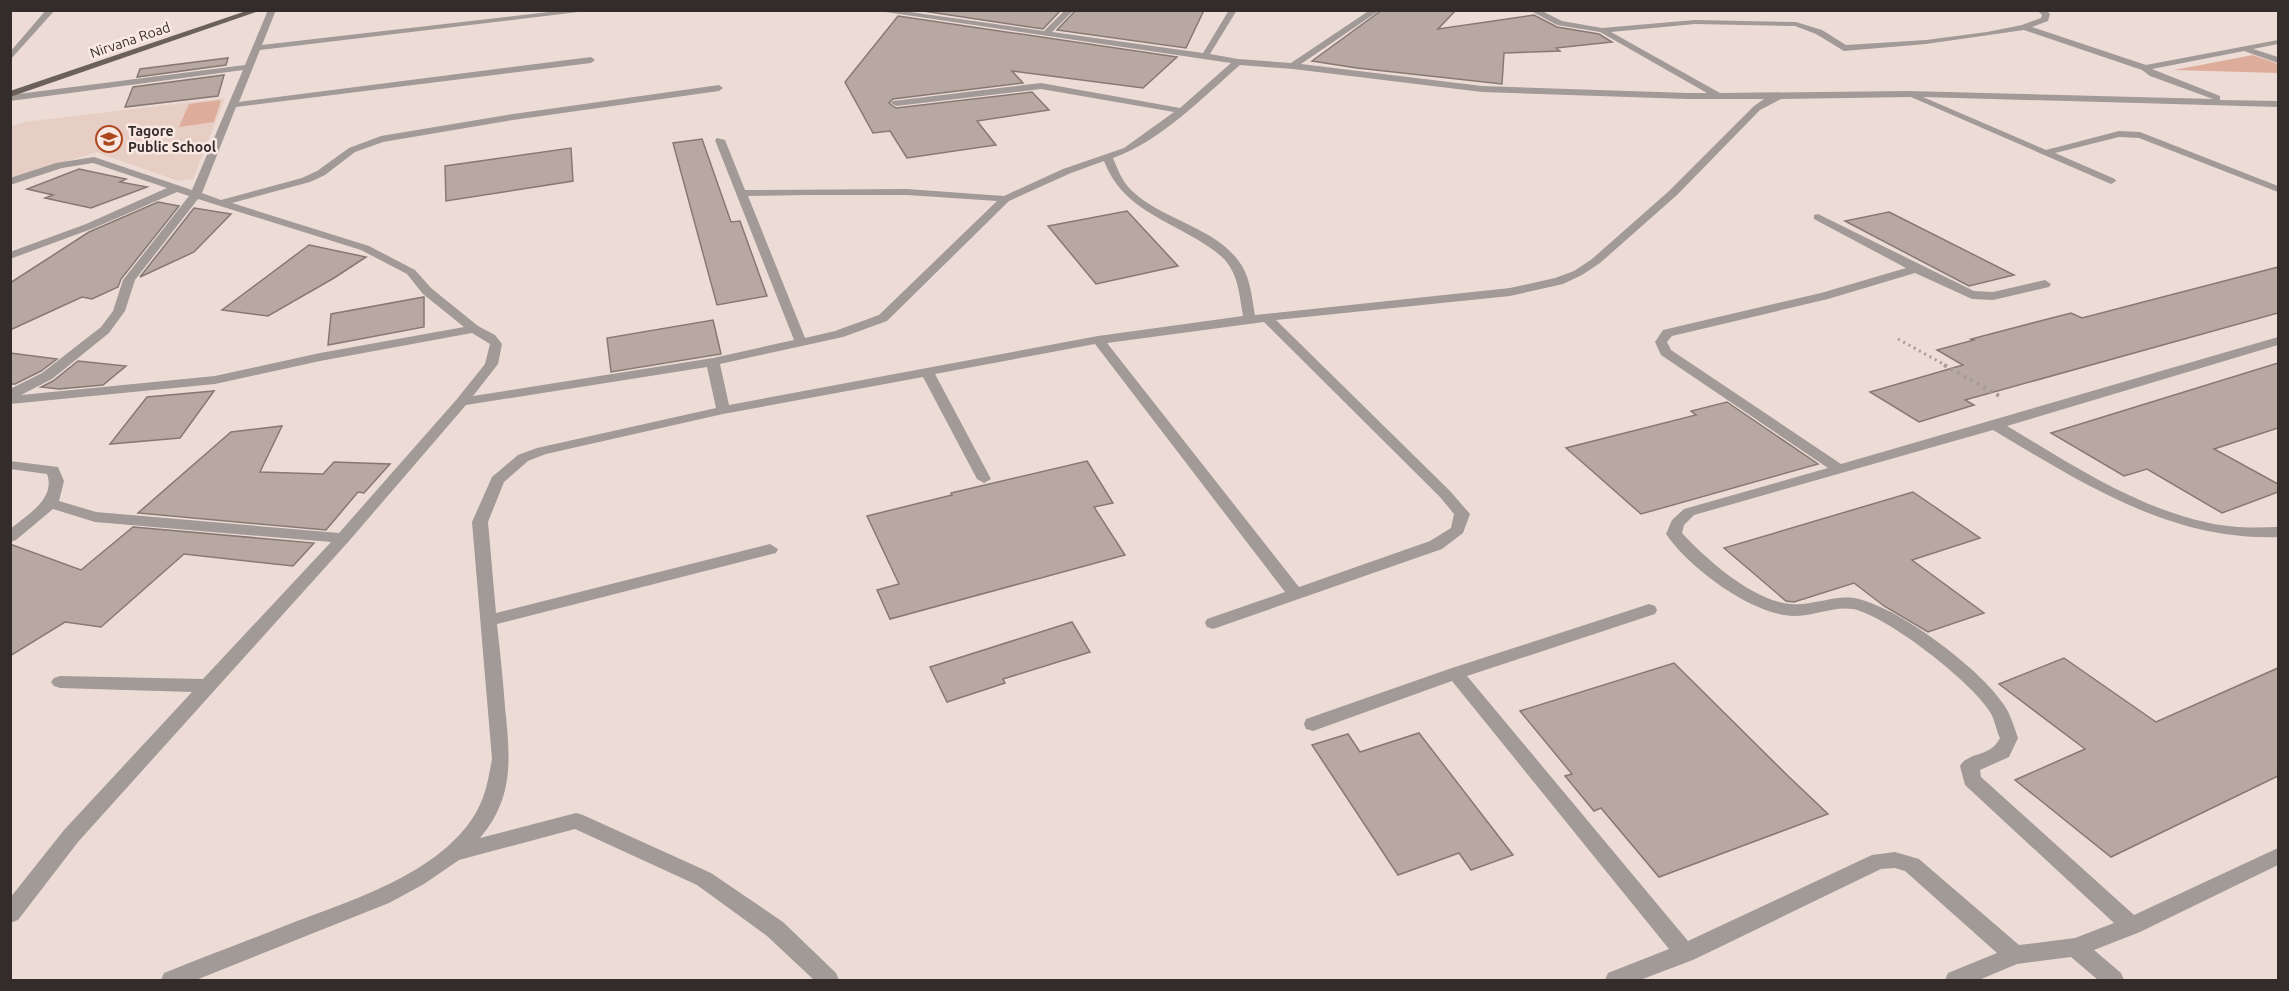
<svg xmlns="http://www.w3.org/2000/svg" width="2289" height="991" viewBox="0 0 2289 991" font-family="Ubuntu,sans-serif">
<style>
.built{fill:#e7cec5}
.green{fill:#deac9a}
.building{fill:#b8a8a2;stroke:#887873;stroke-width:1.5}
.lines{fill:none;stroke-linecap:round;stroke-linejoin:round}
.path-far1{stroke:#a89b96;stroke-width:3;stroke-dasharray:2 4;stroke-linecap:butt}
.path{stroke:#a89b96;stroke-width:4;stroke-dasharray:3 4.5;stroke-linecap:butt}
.minor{fill:#a19a97;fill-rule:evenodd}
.major{fill:#6c605b;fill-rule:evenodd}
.labels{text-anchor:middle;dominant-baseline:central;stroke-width:5;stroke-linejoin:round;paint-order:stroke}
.far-street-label{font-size:14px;fill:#332c2a;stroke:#fae9e3}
.far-poi-label{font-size:14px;font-weight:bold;fill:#332c2a;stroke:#fae9e3;text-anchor:start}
</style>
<rect width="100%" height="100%" fill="#eddcd6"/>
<polygon class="built" points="225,98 193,179 178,181 96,152 11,180 10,127 24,122"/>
<g class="green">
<polygon points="2253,55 2278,64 2278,73 2174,70"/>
<polygon points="221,100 214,122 179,127 189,104"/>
</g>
<g class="building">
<polygon points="916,10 1061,10 1043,29"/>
<polygon points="1076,10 1204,10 1186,48 1057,30"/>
<polygon points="1382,10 1456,10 1438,29 1534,15 1557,27 1599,34 1612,42 1556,48 1560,51 1504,53 1502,84 1357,68 1312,61"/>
<polygon points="898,16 1177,57 1143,88 1012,71 1023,83 893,99 889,103 896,108 1032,92 1049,110 977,121 996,145 907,158 890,131 873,133 845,82"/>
<polygon points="228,58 226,65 137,77 140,69"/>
<polygon points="224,75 218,96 125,107 133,87"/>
<polygon points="702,139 731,222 740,221 767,296 717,305 673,143"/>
<polygon points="571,148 573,181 446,201 445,166"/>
<polygon points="79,169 126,179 120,182 147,187 91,208 45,198 53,195 27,189"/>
<polygon points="158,202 179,206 121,279 118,287 92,299 82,297 10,330 10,283 89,232"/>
<polygon points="194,208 231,214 194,252 140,277"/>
<polygon points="1127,211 1178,266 1096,284 1048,226"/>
<polygon points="1889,212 2014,275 1969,286 1845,221"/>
<polygon points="309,245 366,257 334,278 268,316 222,310"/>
<polygon points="2278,267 2278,313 1965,400 1974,405 1919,422 1870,392 1963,365 1937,350 1974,340 1971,339 2071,313 2082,318"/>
<polygon points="424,297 424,327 328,345 331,314"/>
<polygon points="713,320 721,354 611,372 607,338"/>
<polygon points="10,353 57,359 41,371 15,384 10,384"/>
<polygon points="78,361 126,366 103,385 59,389 41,387 53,381"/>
<polygon points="2278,363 2278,428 2214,449 2278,484 2278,492 2222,513 2147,469 2124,476 2051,433"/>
<polygon points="214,391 180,438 110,444 147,397"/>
<polygon points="1727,402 1818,464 1641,514 1566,448 1696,415 1691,411"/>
<polygon points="282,426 260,472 323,474 334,462 390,464 364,493 358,492 326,530 138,513 231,432"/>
<polygon points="1087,461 1113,503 1094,507 1125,555 890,619 877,590 899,584 867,516 952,495 951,493"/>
<polygon points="1913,492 1980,538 1912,560 1984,613 1928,632 1884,606 1854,583 1794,602 1786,601 1724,548"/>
<polygon points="133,527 314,543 293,566 184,554 101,627 65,622 10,656 10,544 81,570"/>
<polygon points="1072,622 1090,652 1003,679 1005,683 947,702 930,667"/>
<polygon points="2064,658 2156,722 2278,668 2278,776 2111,857 2015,780 2085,749 1999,684"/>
<polygon points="1674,663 1787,775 1828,814 1659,877 1601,808 1594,811 1565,776 1572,774 1520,711"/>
<polygon points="1419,733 1513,855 1471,870 1459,853 1398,875 1312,745 1348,734 1360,752"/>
</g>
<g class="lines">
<polyline class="path-far1" points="1898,339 1947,366"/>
<polyline class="path" points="1944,365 2003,398"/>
<g class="minor">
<polygon points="46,10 55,10 10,60 10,52"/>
<path d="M268 10H276L262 45 566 10H595L260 50 239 102 591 57 595 60 591 63 236 107 202 193 221 200 302 178 317 171 349 148 381 136 513 114 719 85 723 88 719 91 513 120 383 142 355 152 325 175 310 182 232 203 369 246 415 270 431 288 478 326 495 335 502 344 498 364 473 396 713 358 794 340 715 140 717 138 725 140 745 190 907 189 1004 196 1063 169 1124 148 1174 112 1041 89 896 106 891 103 893 101 1041 83 1180 108 1231 63 872 10H896L1044 31 1065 10H1074L1052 32 1203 53 1229 10H1237L1210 54 1238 59 1291 63 1370 10H1380L1301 64 1482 86 1688 93H1707L1600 32 1557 25 1531 11 1540 10 1562 21 1602 28 1695 20 1796 22 1822 30 1846 45 1926 40 1987 32 2022 25 2041 18 2042 15 2037 10H2046L2050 14 2048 21 2032 27 2146 65 2278 40V44L2253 49 2278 57V63L2244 51 2152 69 2220 96V100L2278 101V107L1923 97 2046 150 2119 131 2140 132 2278 186V192L2139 138 2119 137 2055 153 2115 179 2116 181 2111 184 1911 97 1781 99 1760 110 1677 195 1600 263 1582 275 1563 284 1510 296 1276 320 1450 491 1470 514 1463 533 1442 549 1213 629 1207 627 1205 623 1207 619 1285 592 1095 344 935 374 991 479 984 483 977 479 923 377 723 414 546 454 528 461 504 482 488 522 496 613 770 544 778 549 776 553 497 624C500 652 503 679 505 707 510 756 515 797 480 838L576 813 583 815 711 873 783 922 836 973 839 980H814L767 936 697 885 575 829 459 860 424 884 389 903 196 980H161L164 973C207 956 249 940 292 923 352 900 434 875 472 819 485 800 488 781 492 759L472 522 492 477 518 455 537 448 716 408 707 367 466 405 349 541 78 842 18 920 10 923V898L64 830 192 692 60 688 54 686 51 682 54 678 60 676 203 679 331 542 95 522 53 509 16 540 10 542V529C27 515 56 499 47 474L10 469V461L58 467 64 481 59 501 96 512 339 533 457 399 485 364 490 344 472 333 320 361 215 384 10 404V389L42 373 101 327 113 311 123 280 189 196 177 192 94 228 10 259V252L86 224 167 188 93 163 62 168 10 185V178L56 163 94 157 192 190 243 70 10 101V95L245 65ZM1695 24 1795 26 1816 34 1844 51 1926 44 2024 30 2142 70 2150 76 2213 99 1908 91 1720 93 1611 32ZM1240 65 1293 69 1482 92 1688 99H1764L1754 106 1669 191 1592 259 1574 271 1555 278 1510 288 1255 315C1252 299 1251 281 1242 266 1218 227 1163 221 1131 190 1122 181 1118 170 1113 158 1161 141 1202 98 1240 65ZM1104 161C1122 209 1167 219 1206 245 1215 251 1225 258 1230 267 1239 281 1240 300 1243 316L1098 336 729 405 720 364 843 337 887 321 1009 201 1071 173ZM808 195H907L997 201 879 315 835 331 805 338 748 196ZM198 199 361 250 407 274 423 294 464 327 320 353 215 376 21 395 52 379 109 333 125 311 135 280ZM1264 322 1440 497 1454 514 1451 528 1430 541 1299 587 1107 343Z"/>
<path d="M1818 214 1974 291 1993 292 2045 280 2051 284 2049 287 1993 300 1972 299 1915 273 1828 299 1672 336 1667 342 1671 350 1841 464 2278 337V345L2007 426C2069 463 2133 506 2205 522 2229 528 2253 528 2278 527V537C2171 541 2082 483 1993 430L1694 515 1684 525 1682 533C1707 560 1753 601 1791 604 1812 606 1833 595 1854 598 1896 605 1981 669 2004 705 2011 715 2014 727 2018 738L2009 757 1980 770 1981 777 2134 915 2278 848V865L2140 932 2094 950 2121 973 2124 980H2098L2071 957 2017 964 1979 980H1945L1948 973 1997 953 1905 871 1895 868 1881 869 1693 960 1640 980H1605L1608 973 1669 949 1452 681 1313 731 1306 729 1304 724 1306 719 1449 669 1649 604 1655 606 1657 610 1655 614 1467 676 1688 941 1872 855 1895 852 1919 859 2019 945 2075 938 2114 923 1965 785 1960 766C1969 751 1990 758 2000 738 1996 730 1995 720 1990 712 1972 682 1887 616 1853 609 1834 606 1813 616 1794 616 1752 615 1689 568 1666 534L1672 520 1684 509 1828 468 1661 355 1655 342 1663 330 1821 293 1906 268 1814 219V215Z"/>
</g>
<polygon class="major" points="249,10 262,10 10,97 10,91"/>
</g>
<defs>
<symbol id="school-ring" viewBox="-11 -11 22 22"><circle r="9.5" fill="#fae9e3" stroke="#ad471e" stroke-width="1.5"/><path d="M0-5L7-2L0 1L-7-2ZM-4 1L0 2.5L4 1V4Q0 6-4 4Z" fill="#ad471e"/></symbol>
</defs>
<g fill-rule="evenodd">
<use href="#school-ring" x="94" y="124" width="30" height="30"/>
</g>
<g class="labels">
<g class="far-street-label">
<text transform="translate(130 40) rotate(-19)">Nirvana Road</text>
</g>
<g class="far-poi-label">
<text x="128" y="131">Tagore<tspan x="128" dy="16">Public School</tspan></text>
</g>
</g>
<rect width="2289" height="991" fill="none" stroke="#332c2a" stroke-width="24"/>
</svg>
